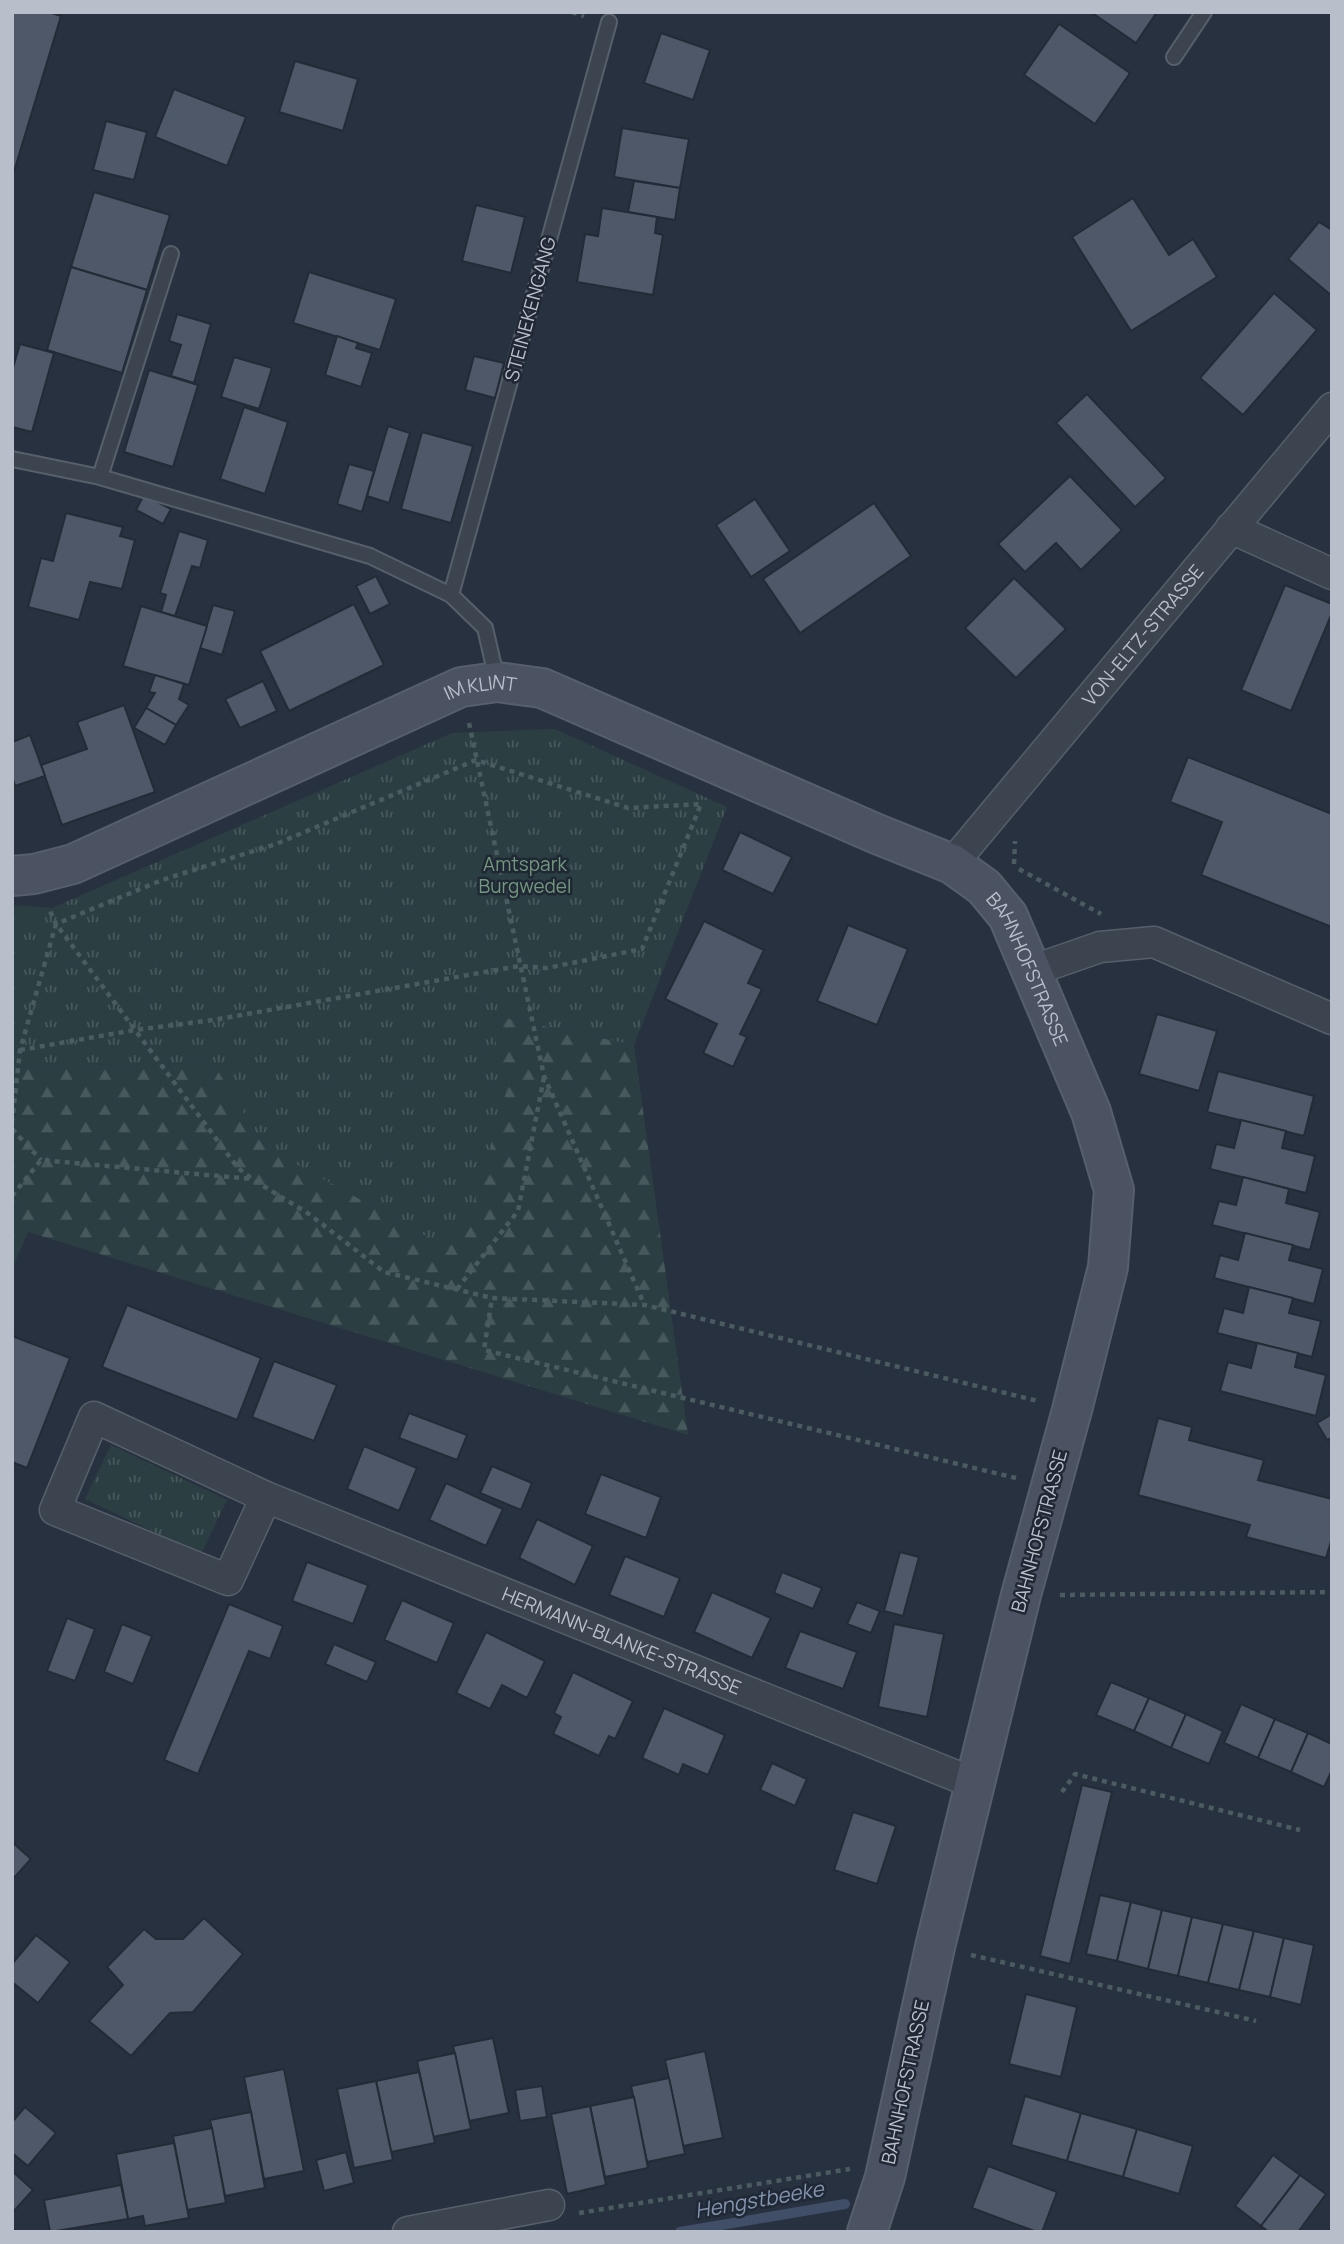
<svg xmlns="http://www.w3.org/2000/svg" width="1344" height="2244" viewBox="0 0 1344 2244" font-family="Manrope,sans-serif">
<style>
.forest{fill:url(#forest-firs)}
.park{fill:url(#park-tufts)}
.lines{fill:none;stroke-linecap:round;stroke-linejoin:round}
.stream{stroke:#404e68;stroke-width:10}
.building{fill:#4f5869;stroke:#232b37;stroke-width:2}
.service-casing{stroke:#575f6a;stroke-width:18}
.minor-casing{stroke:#575f6a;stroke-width:33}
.secondary-casing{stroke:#575f6a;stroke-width:42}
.path{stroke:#4a5c60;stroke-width:4.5;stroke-dasharray:5 5;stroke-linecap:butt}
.service{stroke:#3c4450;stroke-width:14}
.minor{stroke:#3c4450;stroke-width:30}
.secondary{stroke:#4b5363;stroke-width:38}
.labels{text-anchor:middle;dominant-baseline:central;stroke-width:5;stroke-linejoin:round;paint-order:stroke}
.street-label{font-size:19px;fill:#b9bfca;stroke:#212835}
.park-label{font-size:19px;fill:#72997d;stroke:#212835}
.water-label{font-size:21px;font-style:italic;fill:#8394af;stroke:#212835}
</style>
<defs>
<pattern id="forest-firs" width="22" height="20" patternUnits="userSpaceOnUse" patternTransform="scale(1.75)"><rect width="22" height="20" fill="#2b3f42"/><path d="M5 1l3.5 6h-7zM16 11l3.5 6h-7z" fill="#48595c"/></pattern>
<pattern id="park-tufts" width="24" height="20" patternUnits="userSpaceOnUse" patternTransform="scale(1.75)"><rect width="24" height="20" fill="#2b3f42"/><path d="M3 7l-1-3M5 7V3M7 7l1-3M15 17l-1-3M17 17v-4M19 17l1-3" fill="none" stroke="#48595c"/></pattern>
</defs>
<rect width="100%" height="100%" fill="#283140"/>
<polygon class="forest" points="487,1014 634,1045 688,1435 28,1232 12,1269 12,1066 213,1063 265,1147"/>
<g class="park">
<polygon points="555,729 727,807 634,1045 488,1014 508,1085 476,1198 441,1244 265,1147 213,1063 12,1066 12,905 52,908 452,733"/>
<polygon points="111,1445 227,1500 201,1554 85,1499"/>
</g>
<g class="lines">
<polyline class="stream" points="680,2232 845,2204"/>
</g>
<g class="building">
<polygon points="12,12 49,12 61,16 12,178"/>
<polygon points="1091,12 1157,12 1136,43"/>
<polygon points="1059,24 1130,73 1095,124 1024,75"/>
<polygon points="661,33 710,50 693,100 644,83"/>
<polygon points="295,61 358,79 343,131 279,112"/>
<polygon points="174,89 246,117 227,166 155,137"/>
<polygon points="106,121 147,132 134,180 93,170"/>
<polygon points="622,128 689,139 680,188 614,177"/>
<polygon points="634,181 680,188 675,220 628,212"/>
<polygon points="94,192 170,215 147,290 71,267"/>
<polygon points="1133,198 1169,255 1193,239 1217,277 1131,331 1072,237"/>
<polygon points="476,205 525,217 511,273 462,261"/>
<polygon points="602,208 657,217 655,233 663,235 653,295 577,282 585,234 598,236"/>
<polygon points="1319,222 1332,230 1332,296 1288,259"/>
<polygon points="71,267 147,290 122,373 47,350"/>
<polygon points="309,272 396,299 380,350 293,323"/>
<polygon points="1274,293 1317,330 1243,415 1200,378"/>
<polygon points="177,314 211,324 194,383 171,376 181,345 169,341"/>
<polygon points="337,336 358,343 356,348 372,353 361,387 325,375"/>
<polygon points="20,344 54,353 32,432 12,427 12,371"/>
<polygon points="474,356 504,363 495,398 465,390"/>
<polygon points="234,357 272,368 259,409 221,397"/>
<polygon points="149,370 198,385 173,467 124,452"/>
<polygon points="1087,394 1166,478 1135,507 1056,423"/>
<polygon points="244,407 288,422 265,494 220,479"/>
<polygon points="388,426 410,433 389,503 367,496"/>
<polygon points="422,432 473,446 451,523 401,509"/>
<polygon points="349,464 374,471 362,512 337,504"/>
<polygon points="1070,476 1122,530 1081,570 1056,543 1025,572 998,544"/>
<polygon points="144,495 171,509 163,524 136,510"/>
<polygon points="755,499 790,551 751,577 716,525"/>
<polygon points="874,503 911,556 800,633 763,579"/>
<polygon points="66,513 123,527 120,536 135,540 122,589 90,582 79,620 28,607 41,558 53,561"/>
<polygon points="179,531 208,540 200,568 192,566 175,616 161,612 166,595 160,593"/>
<polygon points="376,576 390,604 370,614 356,586"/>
<polygon points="1014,578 1066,629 1016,678 965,628"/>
<polygon points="1285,585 1332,604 1332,613 1291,711 1241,690"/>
<polygon points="354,604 384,665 289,711 260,651"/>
<polygon points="213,605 235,611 222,655 200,648"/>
<polygon points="141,606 207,626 189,685 123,666"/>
<polygon points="155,675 184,684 179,699 189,705 176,725 146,708 155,693 149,692"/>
<polygon points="263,681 277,711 240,728 225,699"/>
<polygon points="124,705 155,792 62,825 41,765 87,749 77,722"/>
<polygon points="146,708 176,725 165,745 134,728"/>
<polygon points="30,735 45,776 15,786 12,776 12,742"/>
<polygon points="1188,757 1332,814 1332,927 1201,875 1222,822 1170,802"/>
<polygon points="740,832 792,857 773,894 722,870"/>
<polygon points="704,921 764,950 748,983 762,989 740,1034 747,1037 733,1067 703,1053 717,1024 665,999"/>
<polygon points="848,925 908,949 877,1025 817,1001"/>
<polygon points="1157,1014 1217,1031 1199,1091 1139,1074"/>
<polygon points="1218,1071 1314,1096 1304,1136 1207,1112"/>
<polygon points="1241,1120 1286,1131 1282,1148 1315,1156 1306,1193 1210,1169 1216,1144 1234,1148"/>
<polygon points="1243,1177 1289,1189 1286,1203 1320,1212 1310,1250 1212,1225 1219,1201 1236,1205"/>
<polygon points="1245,1233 1293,1245 1289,1260 1323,1269 1314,1304 1214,1278 1220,1255 1238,1260"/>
<polygon points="1249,1287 1293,1298 1289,1313 1321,1321 1312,1357 1217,1333 1224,1308 1243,1313"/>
<polygon points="127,1305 261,1358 237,1420 102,1367"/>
<polygon points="12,1336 70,1358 27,1468 12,1462"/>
<polygon points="1257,1343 1298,1353 1295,1367 1326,1375 1316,1416 1220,1391 1228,1362 1251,1368"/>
<polygon points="274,1361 337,1385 314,1441 252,1417"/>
<polygon points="409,1413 467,1435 457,1460 399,1438"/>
<polygon points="1332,1414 1332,1438 1327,1440 1317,1423"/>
<polygon points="1158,1418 1192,1427 1189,1440 1264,1460 1258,1480 1332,1499 1332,1538 1326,1558 1246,1537 1250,1525 1138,1495"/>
<polygon points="364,1446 417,1468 399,1511 347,1489"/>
<polygon points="492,1466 532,1483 521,1510 480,1493"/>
<polygon points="601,1474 661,1497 646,1538 585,1514"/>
<polygon points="446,1483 503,1509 486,1546 429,1520"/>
<polygon points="537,1519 593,1546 575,1585 519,1558"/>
<polygon points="900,1552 919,1557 903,1616 884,1611"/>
<polygon points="625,1556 680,1578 664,1617 609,1595"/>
<polygon points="307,1562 368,1585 353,1624 292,1601"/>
<polygon points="782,1572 822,1588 813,1609 774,1593"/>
<polygon points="712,1592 771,1618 752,1658 694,1632"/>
<polygon points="402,1600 454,1623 437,1663 384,1640"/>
<polygon points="857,1602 880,1611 871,1633 847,1624"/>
<polygon points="229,1604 283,1626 270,1659 249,1651 198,1774 164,1760"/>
<polygon points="67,1618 95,1629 75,1681 47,1671"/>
<polygon points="122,1624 152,1636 133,1684 104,1672"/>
<polygon points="894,1624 944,1634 927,1717 878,1707"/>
<polygon points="800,1631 857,1652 843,1689 785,1668"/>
<polygon points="486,1632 545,1661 527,1698 502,1685 490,1709 456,1693"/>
<polygon points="334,1644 376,1662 367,1682 325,1664"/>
<polygon points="573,1672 633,1701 615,1739 609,1736 599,1756 553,1734 561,1717 554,1713"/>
<polygon points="1111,1682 1149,1698 1134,1731 1096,1715"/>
<polygon points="1149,1698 1186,1714 1171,1748 1134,1731"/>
<polygon points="1241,1704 1275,1719 1258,1758 1224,1743"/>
<polygon points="664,1708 725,1735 708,1775 683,1764 679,1775 642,1758"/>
<polygon points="1186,1714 1223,1731 1209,1764 1171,1748"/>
<polygon points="1275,1719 1308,1733 1291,1772 1258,1758"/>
<polygon points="1308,1733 1332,1744 1332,1770 1324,1787 1291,1772"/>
<polygon points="772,1763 807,1779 795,1806 760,1790"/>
<polygon points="1082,1785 1112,1792 1070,1964 1040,1956"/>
<polygon points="853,1812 896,1826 877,1884 834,1870"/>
<polygon points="12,1842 31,1859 12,1880"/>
<polygon points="1100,1895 1131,1902 1117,1961 1086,1954"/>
<polygon points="1131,1902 1162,1910 1148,1969 1117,1961"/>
<polygon points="1162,1910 1192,1917 1178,1976 1148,1969"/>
<polygon points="1192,1917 1223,1924 1208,1983 1178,1976"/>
<polygon points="204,1918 243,1954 193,2012 170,2013 131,2056 89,2021 123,1985 107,1967 144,1929 156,1939 183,1939"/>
<polygon points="1223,1924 1254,1931 1239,1990 1208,1983"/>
<polygon points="1254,1931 1284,1938 1270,1997 1239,1990"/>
<polygon points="36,1935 70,1962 38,2003 12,1982 12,1964"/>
<polygon points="1284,1938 1314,1945 1301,2005 1270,1997"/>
<polygon points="1026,1994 1077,2007 1061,2077 1009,2064"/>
<polygon points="493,2038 509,2113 469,2121 453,2046"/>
<polygon points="705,2051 723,2138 683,2146 665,2060"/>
<polygon points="455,2053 471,2129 433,2137 417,2061"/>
<polygon points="284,2069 304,2171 264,2179 244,2077"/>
<polygon points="419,2072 435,2143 391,2152 376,2081"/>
<polygon points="669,2078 685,2154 647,2162 631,2086"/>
<polygon points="376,2081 393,2160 354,2168 337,2089"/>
<polygon points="542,2086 547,2117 520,2121 515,2090"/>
<polygon points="1025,2096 1081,2113 1067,2161 1011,2145"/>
<polygon points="634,2097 648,2168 605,2177 590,2106"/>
<polygon points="590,2106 606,2185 567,2194 551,2114"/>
<polygon points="25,2107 56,2133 28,2166 12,2153 12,2122"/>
<polygon points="251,2112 265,2188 225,2196 210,2120"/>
<polygon points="1081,2113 1137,2129 1123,2177 1067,2161"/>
<polygon points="212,2128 226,2203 187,2210 173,2136"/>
<polygon points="1137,2129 1193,2146 1179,2194 1123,2177"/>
<polygon points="174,2143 189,2218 145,2226 143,2216 128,2219 116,2154"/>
<polygon points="346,2152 354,2183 324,2191 316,2160"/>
<polygon points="1273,2155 1300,2175 1261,2226 1235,2206"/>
<polygon points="988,2166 1057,2192 1042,2232 1037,2232 972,2208"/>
<polygon points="12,2171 33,2190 12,2213"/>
<polygon points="1300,2175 1326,2194 1298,2232 1269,2232 1261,2226"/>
<polygon points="121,2185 128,2219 50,2232 44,2200"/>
</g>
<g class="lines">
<defs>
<g id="service">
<polyline points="1174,57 1204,12"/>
<polyline points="12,459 100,477 370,556 451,595 485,628 497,680"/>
<polyline points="100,477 171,254"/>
<polyline points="451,595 609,22"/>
</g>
<g id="minor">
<polyline points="1231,528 1332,574"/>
<path id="s1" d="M952 864 1332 408"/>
<polyline points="1031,971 1100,947 1154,942 1332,1019"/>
<path id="s2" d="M266 1497 228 1580 55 1510 94 1417 266 1497 976 1784"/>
<polyline points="408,2232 549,2205"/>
</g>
<g id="secondary">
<path id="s3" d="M12 876 34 874 73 864 461 687 497 682 542 688 877 834 952 864 984 887 1008 916 1091 1112 1114 1190 1108 1267 1072 1410 1021 1595 935 1947 885 2177 867 2232"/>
</g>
</defs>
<use href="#service" class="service-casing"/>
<use href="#minor" class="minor-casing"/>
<use href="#secondary" class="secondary-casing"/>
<g class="path">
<polyline points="572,12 584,16"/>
<polyline points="469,723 544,1076 644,1304"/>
<polyline points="1014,864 1015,841"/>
<polyline points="1019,869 1101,914"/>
<polyline points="20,1050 135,1030 213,1020 519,966 547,968 642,949 701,804 628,808 476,760 276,844 162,880 56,924 48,907"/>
<polyline points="12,1123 20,1050 56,924 238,1168 252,1179 309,1214 384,1272 492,1298"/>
<polyline points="12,1129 41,1160"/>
<polyline points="12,1196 41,1160 252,1179"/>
<polyline points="457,1289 518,1211 544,1077"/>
<polyline points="1016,1478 484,1350 492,1298 645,1305 1038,1401"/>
<polyline points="1060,1595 1332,1592"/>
<polyline points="1062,1792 1075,1774 1300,1830"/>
<polyline points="971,1955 1256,2021"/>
<polyline points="579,2213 850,2169"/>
</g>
<use href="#service" class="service"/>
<use href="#minor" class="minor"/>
<use href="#secondary" class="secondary"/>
</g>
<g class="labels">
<g class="street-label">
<text transform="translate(530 309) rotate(-75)">STEINEKENGANG</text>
<text stroke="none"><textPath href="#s1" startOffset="298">VON-ELTZ-STRASSE</textPath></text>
<text stroke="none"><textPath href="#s3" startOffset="508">IM KLINT</textPath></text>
<text stroke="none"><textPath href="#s3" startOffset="1150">BAHNHOFSTRASSE</textPath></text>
<text transform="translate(1039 1531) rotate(-75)">BAHNHOFSTRASSE</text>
<text stroke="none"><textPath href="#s2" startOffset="952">HERMANN-BLANKE-STRASSE</textPath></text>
<text transform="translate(905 2082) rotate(-78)">BAHNHOFSTRASSE</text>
</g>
<g class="park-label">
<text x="525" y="864">Amtspark<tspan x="525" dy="22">Burgwedel</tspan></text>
</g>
<g class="water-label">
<text transform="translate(759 2199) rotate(-10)">Hengstbeeke</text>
</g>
</g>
<rect width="1344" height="2244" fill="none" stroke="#b9bfca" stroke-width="28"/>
</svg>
